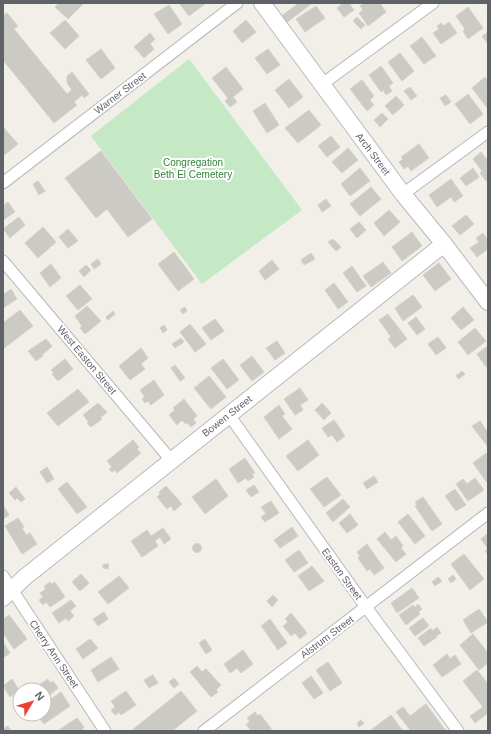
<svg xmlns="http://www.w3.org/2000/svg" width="491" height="734" viewBox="0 0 491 734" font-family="Arial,sans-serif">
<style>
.green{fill:#c5e8c5}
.building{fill:#cccac5;stroke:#d6d1c6}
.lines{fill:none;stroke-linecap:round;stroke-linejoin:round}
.minor-casing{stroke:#b5b8bc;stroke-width:13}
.secondary-casing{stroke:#b6babf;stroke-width:18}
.minor{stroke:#fff;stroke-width:11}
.secondary{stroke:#fff;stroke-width:16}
.labels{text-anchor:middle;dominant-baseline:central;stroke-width:4;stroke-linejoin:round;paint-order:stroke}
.street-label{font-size:10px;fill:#5f6368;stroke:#fff}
.park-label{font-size:10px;fill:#348238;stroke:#fff}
</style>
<rect width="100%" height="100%" fill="#f1efe8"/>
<polygon class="green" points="189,59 302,210 202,284 91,136"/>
<g class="building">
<polygon points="59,3 84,3 68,19 55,7"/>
<polygon points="179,3 206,3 189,16"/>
<polygon points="299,3 312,3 285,24 280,17"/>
<polygon points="343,3 349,3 354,10 344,17 337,8"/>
<polygon points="364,3 380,3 386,12 368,26 359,13 363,10 360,6"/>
<polygon points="169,5 182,24 168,34 154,14"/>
<polygon points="316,6 325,18 305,32 296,19"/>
<polygon points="468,7 483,28 468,39 463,31 465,29 456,16"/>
<polygon points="7,13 18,26 14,29 67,94 72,90 67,83 67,76 72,72 89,94 84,98 82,95 74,102 77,105 54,123 3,60 3,16"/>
<polygon points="357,17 365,25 361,29 353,21"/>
<polygon points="65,20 79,36 65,49 50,33"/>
<polygon points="246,20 256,32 242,43 233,31"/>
<polygon points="449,22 457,33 441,44 433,33 439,29 437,26 441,23 443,26"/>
<polygon points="488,32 488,44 482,36"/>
<polygon points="150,33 155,39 150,44 154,49 144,58 134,47"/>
<polygon points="422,37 436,56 424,64 410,46"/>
<polygon points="101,49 115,68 101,79 86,60"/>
<polygon points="268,49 280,65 267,74 255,58"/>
<polygon points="400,53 414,71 402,81 388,62"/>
<polygon points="381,66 393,83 389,86 392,91 386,95 383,90 381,92 369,75"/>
<polygon points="226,67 243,89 233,97 237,102 230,107 225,101 228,98 212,78"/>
<polygon points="485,77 488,81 488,109 472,88"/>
<polygon points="289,79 303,97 289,108 275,90"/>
<polygon points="362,80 374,96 370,100 374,105 367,111 350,89"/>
<polygon points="410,87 417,96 411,100 404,91"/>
<polygon points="468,94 483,114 470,124 455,104"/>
<polygon points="446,95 451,102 445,106 440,98"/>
<polygon points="396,96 404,105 393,115 385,106"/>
<polygon points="265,103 279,125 267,133 253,111"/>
<polygon points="309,110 321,125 298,143 285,128"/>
<polygon points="382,113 388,119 380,127 374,120"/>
<polygon points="3,127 18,144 3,156"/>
<polygon points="331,136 340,147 327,157 318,146"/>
<polygon points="419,144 429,158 411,171 408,166 404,169 399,162 403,159 401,157"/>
<polygon points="348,148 358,160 342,173 332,162"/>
<polygon points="101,151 152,219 128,237 107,209 96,218 65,178"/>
<polygon points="481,152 488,161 488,180 486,181 480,173 482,171 473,159"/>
<polygon points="360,168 370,181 350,196 341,184"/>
<polygon points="473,168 479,177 466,186 460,178"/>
<polygon points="451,179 463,196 454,202 451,197 437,207 429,195"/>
<polygon points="38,181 45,191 39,195 33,184"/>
<polygon points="371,187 381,199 360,216 350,204"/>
<polygon points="326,199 331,206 322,212 318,205"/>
<polygon points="8,202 15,212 3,220 3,206"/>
<polygon points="389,210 400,222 384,236 374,223"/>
<polygon points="466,215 474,224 460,235 452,226"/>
<polygon points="19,217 25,225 10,238 3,229"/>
<polygon points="359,222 366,230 357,238 350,229"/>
<polygon points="43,227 56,242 38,258 25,243"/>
<polygon points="68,229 78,241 68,248 59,237"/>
<polygon points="412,232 422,246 402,261 392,247"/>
<polygon points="483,233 488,240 488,249 477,257 470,248 479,242 476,238"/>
<polygon points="333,239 341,247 336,251 328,242"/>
<polygon points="174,252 194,279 178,291 158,264"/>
<polygon points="311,253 315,259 304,265 301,260"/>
<polygon points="98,259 101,264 94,269 91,264"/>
<polygon points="272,260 279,269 265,280 259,271"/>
<polygon points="383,262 391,273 371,287 363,276"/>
<polygon points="439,263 451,279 435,291 423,275"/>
<polygon points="51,264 61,278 50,287 40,273"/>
<polygon points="86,265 91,270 84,277 79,271"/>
<polygon points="352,266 366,286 357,292 343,273"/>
<polygon points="334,283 348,302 338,309 325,290"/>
<polygon points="80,285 92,299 78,310 66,296"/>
<polygon points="11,289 17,299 3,308 3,295"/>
<polygon points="413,295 422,307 403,321 395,308"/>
<polygon points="87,306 101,321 85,334 80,328 82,326 75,316"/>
<polygon points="185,307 187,311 183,314 180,310"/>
<polygon points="463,307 474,320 461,330 451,318"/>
<polygon points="20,310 33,326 3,349 3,323"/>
<polygon points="113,311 115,314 108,320 106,317"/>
<polygon points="388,314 407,339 395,348 388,339 391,337 379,320"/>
<polygon points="416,317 425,329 417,335 408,323"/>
<polygon points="215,319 224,331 211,340 202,328"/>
<polygon points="190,324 206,344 195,352 180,332"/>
<polygon points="164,325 167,330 163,333 160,328"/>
<polygon points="475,328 486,341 468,355 458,342"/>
<polygon points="438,337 446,348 436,355 428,344"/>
<polygon points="181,338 184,342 175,348 172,344"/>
<polygon points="46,339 52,346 42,355 43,356 36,361 28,351"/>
<polygon points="277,341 285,353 275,360 266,348"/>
<polygon points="488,346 488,366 486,367 477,354"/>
<polygon points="141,348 148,358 141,364 145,369 130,380 119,366"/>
<polygon points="252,356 264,372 252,381 240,365"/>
<polygon points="65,359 73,369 58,381 52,374 54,373 51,370"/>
<polygon points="223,359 239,380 227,389 211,368"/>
<polygon points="175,365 185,378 180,381 171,368"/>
<polygon points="462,371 465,374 459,379 456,376"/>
<polygon points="209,376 226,397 211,409 194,388"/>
<polygon points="154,380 164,395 151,405 148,401 145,403 142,399 145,397 140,390"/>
<polygon points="300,388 308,400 300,405 303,410 295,415 284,399"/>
<polygon points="78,389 89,402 58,426 47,413"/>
<polygon points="184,399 197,416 193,419 196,423 191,427 188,423 186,424 182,420 177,425 169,415 175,410 173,408"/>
<polygon points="98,403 107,412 100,418 102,419 91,427 87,423 89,422 83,415"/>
<polygon points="322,403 331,413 324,420 315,410"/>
<polygon points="279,405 285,414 282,416 292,429 279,439 264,417"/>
<polygon points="334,420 345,436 337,442 332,435 328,437 322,428"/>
<polygon points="480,421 486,430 488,428 488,447 472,426"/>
<polygon points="133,440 139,447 137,449 141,453 117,473 115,470 112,472 109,469 112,467 107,461"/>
<polygon points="308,440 319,455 298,471 286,456"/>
<polygon points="486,453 488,455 488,484 473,463"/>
<polygon points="245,458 255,473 252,474 254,477 248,481 246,478 238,483 229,469"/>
<polygon points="47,467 54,479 47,483 40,472"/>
<polygon points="374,476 378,482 367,489 363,483"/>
<polygon points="327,477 341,495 324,507 310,489"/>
<polygon points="475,478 484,490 468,501 456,484 463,479 467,484"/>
<polygon points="216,479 228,496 205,514 192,497"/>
<polygon points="67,482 87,507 77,514 58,489"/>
<polygon points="254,485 259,492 251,497 246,490"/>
<polygon points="166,486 182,504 174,511 171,506 167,509 157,497 160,494 159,492"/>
<polygon points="16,487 25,499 21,502 17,498 15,500 9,493"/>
<polygon points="455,489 466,505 456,511 445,496"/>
<polygon points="423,497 442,524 432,531 415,506 417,505 415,502"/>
<polygon points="343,499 350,507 333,522 326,513"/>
<polygon points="271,501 279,513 265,522 261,517 266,514 261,507"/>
<polygon points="3,505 9,515 3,519"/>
<polygon points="350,514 358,525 347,533 339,523"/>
<polygon points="408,514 425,536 415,544 398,522"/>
<polygon points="18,518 24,527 22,528 26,535 30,533 37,544 22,554 5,526"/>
<polygon points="292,527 298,536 280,548 274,540"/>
<polygon points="163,528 171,539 164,544 160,537 155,541 158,546 142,557 131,541 147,530 151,536"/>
<polygon points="385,532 391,540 396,536 403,546 401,548 406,554 396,562 377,539"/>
<polygon points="488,533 488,555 485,551 488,549 481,539"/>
<circle cx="197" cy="548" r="4.5"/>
<polygon points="367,544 384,568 374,575 370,569 367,571 358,558 360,556 357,552"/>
<polygon points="299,550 308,563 294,572 285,560"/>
<polygon points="464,554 484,579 470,590 451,564"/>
<polygon points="103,564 109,564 108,569 103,568"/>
<polygon points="312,566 324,581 309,591 298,576"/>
<polygon points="81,574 89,583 80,591 72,582"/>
<polygon points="453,575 456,579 451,583 448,579"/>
<polygon points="119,576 129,588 108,604 98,592"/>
<polygon points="438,577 442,581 435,586 432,582"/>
<polygon points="50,582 52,584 55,582 65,597 50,607 46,602 43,605 39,600 43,597 40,593 46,589 44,586"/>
<polygon points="412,588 419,598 397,613 391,603"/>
<polygon points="273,595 278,600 272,607 267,601"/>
<polygon points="71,600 76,606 70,611 74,616 68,621 66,618 59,623 52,613"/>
<polygon points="418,604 422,609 418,612 420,614 406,625 399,615 413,605 415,607"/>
<polygon points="479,609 488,622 471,633 463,620"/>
<polygon points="104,612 108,619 98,626 93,619"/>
<polygon points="291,613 307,633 300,639 295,633 291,636 283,626 288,622 285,619"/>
<polygon points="9,615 27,639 14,649 3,633 3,622 5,621 3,619"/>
<polygon points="423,618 429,626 415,636 409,628"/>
<polygon points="270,619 287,643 278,650 262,627 261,626"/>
<polygon points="437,627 441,633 436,636 437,637 424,646 418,638 431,628 432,631"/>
<polygon points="473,634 488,653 488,663 479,670 460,645"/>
<polygon points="90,639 98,648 83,659 76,649"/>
<polygon points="205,639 212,650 206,654 199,643"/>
<polygon points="3,642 10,653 3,658"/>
<polygon points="243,650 253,664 241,673 237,668 230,673 224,664"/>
<polygon points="447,654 450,659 455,655 461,664 442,677 433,665"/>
<polygon points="111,657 119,669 98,682 91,670"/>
<polygon points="328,662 342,683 330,691 316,670"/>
<polygon points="197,666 202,672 206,669 221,685 216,690 218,692 211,697 190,672"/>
<polygon points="477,670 488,684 488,688 476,698 463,681"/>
<polygon points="153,675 158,683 149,688 144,680"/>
<polygon points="311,676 323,693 314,699 302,683"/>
<polygon points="174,678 179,684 174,688 169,682"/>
<polygon points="12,679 19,690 10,697 3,686"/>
<polygon points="48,679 50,683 53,681 58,688 44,700 44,690 28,690 26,687 33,683 36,687"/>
<polygon points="488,688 488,713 475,723 470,716 483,707 476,698"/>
<polygon points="126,691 136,705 121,715 119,712 115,715 111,710 115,707 111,701"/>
<polygon points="181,691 197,711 172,731 131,731"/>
<polygon points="61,692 70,706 44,724 36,714 44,714 44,704"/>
<polygon points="426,704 446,731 411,731 396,712 403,707 410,716"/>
<polygon points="255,712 258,716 260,714 272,730 251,731 246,724 250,722 247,718"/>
<polygon points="391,715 403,731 369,731 371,730"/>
<polygon points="77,718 84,727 82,730 80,731 60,731 59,730"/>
<polygon points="361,720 364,723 359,727 357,723"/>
<polygon points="8,726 11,731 3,731 3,729"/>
</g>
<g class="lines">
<defs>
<g id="minor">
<polyline points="321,85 433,3"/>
<polyline points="3,183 237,3"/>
<polyline points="403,194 488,132"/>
<polyline points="3,261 171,460"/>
<polyline points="229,415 366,607 458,731"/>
<polyline points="3,576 105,731"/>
<polyline points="204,731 488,513"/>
</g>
<g id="secondary">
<polyline points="262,3 403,194 444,244 488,302"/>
<polyline points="3,598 25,577 444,244"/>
</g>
</defs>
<use href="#minor" class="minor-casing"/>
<use href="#secondary" class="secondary-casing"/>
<use href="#minor" class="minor"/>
<use href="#secondary" class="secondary"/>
</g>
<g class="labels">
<g class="street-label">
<text transform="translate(120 93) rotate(-37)">Warner Street</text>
<text transform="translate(373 154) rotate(53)">Arch Street</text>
<text transform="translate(87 360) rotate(50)">West Easton Street</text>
<text transform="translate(227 416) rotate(-38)">Bowen Street</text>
<text transform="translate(342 574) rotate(54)">Easton Street</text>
<text transform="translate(327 637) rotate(-37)">Alstrum Street</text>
<text transform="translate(54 654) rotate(56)">Cherry Ann Street</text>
</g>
<g class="park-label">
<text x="193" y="162">Congregation<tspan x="193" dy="12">Beth El Cemetery</tspan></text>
</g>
</g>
<rect width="491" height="734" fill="none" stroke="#5f6368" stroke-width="8"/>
<g transform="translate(32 702) rotate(52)"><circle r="19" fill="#ffffff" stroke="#bfc1c3"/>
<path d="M0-3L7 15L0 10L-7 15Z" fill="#ea4335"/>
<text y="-6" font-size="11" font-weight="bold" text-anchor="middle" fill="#5f6368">N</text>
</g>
</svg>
